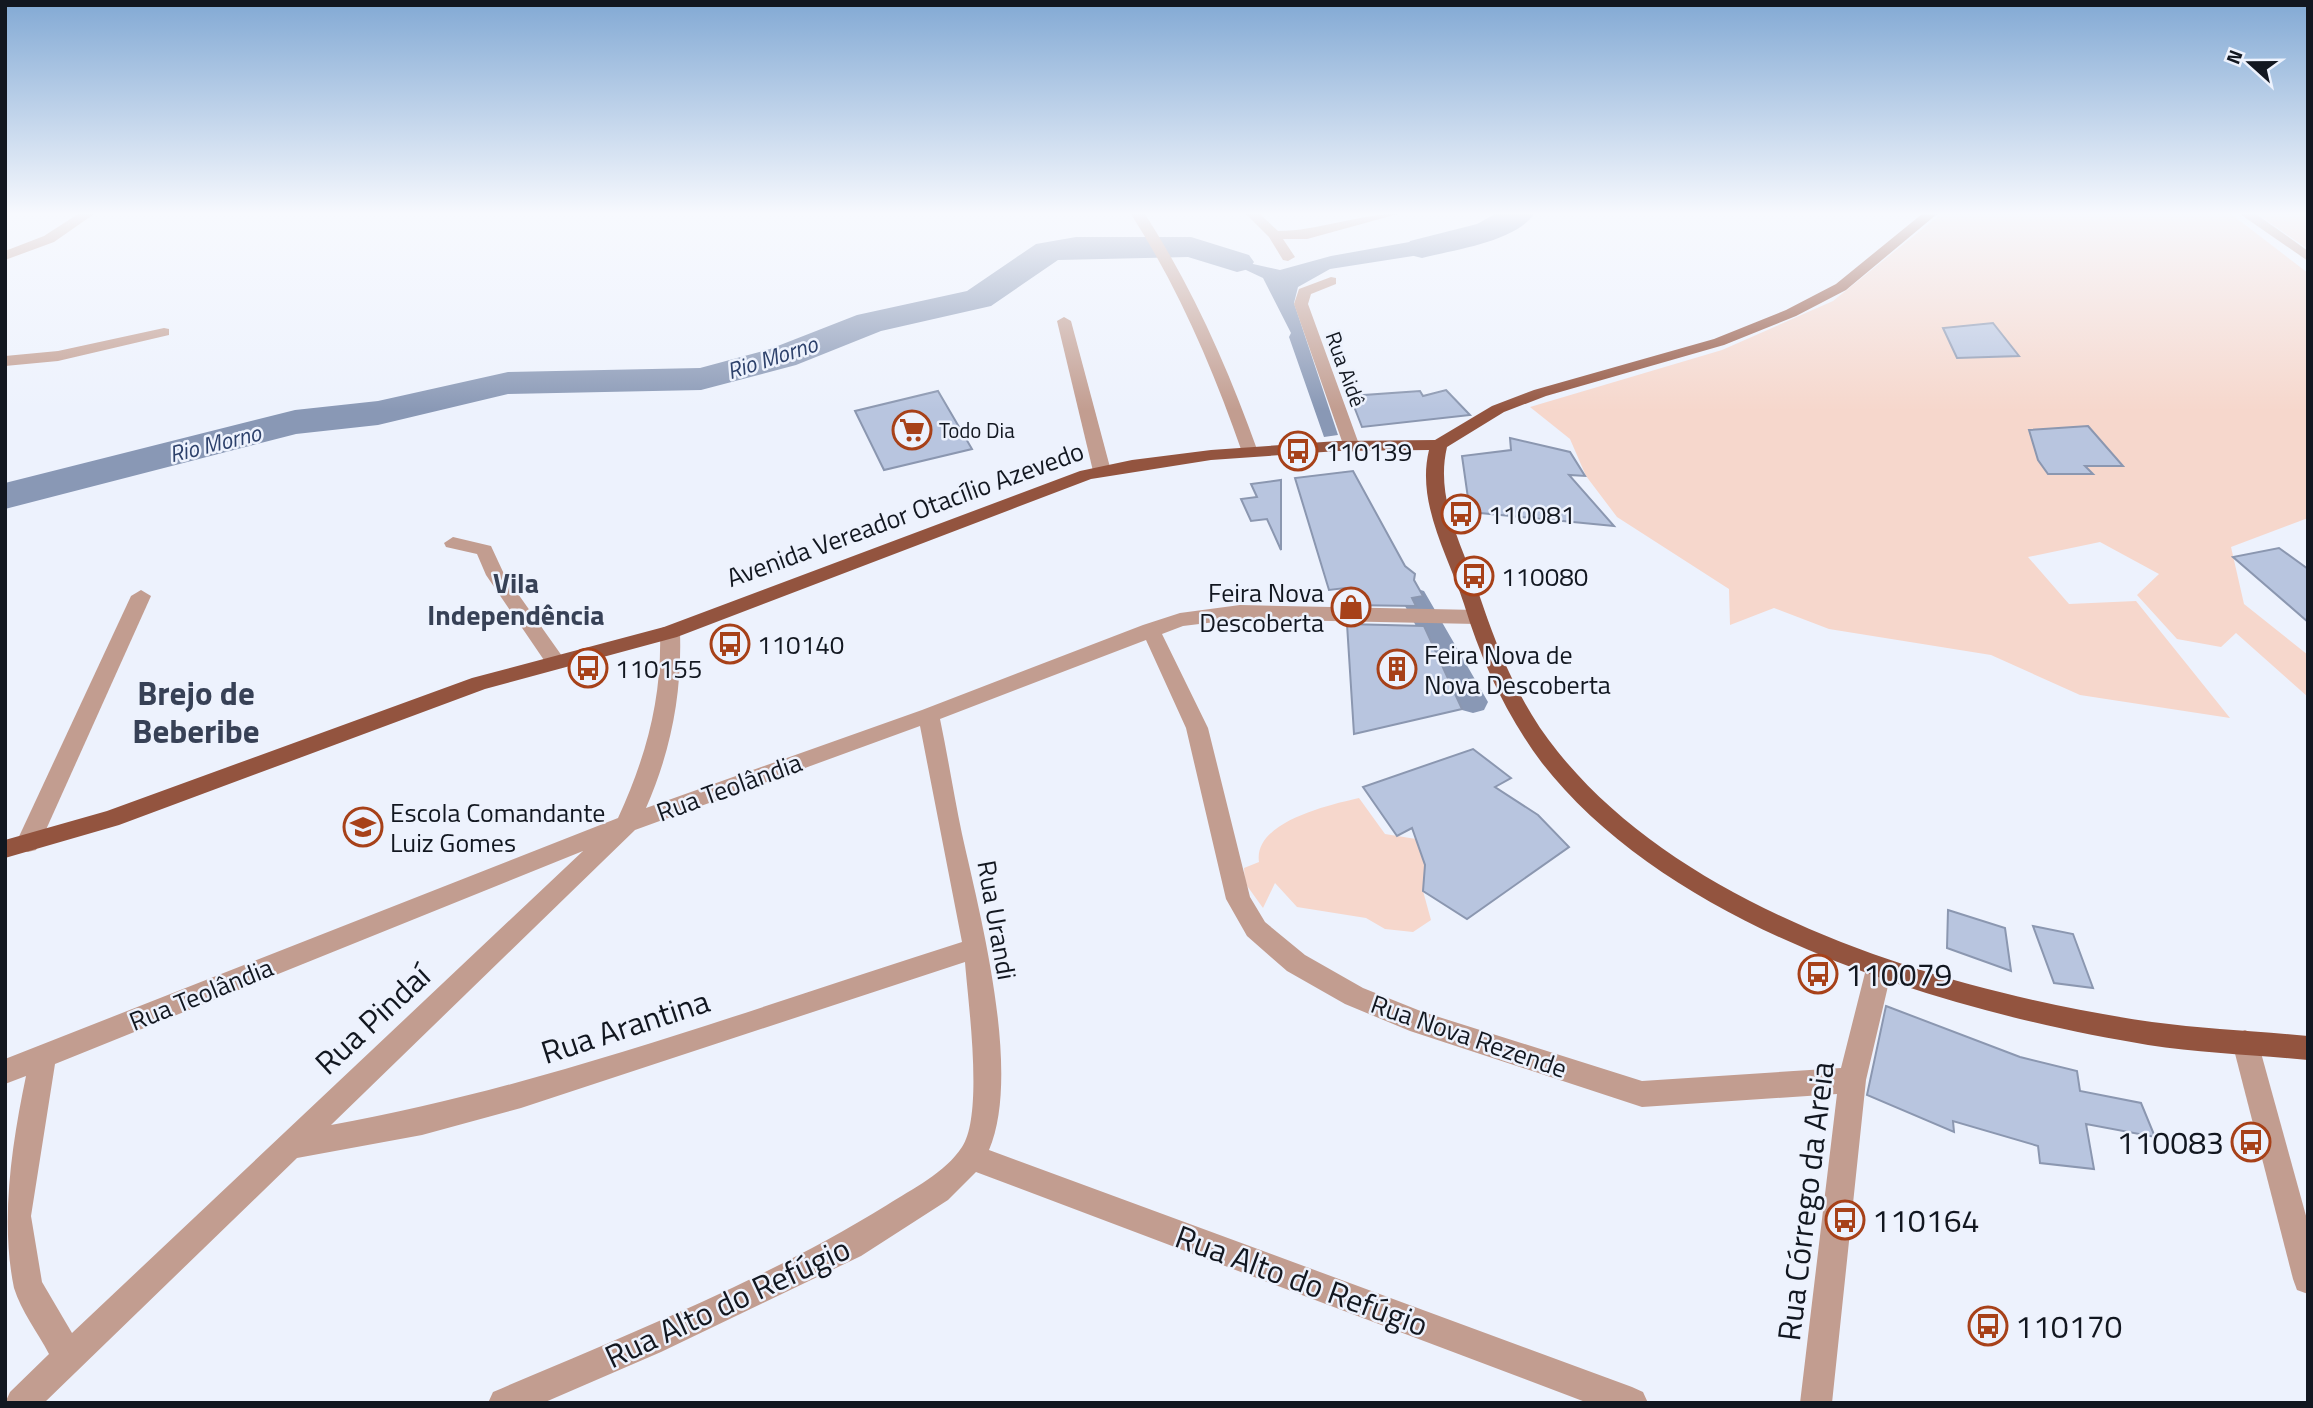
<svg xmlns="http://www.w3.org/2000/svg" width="2313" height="1408" viewBox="0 0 2313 1408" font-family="'Titillium Web',sans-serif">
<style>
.green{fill:#f6d7cc}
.water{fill:#8998b5}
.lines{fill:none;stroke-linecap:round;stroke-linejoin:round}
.canal{fill:#8998b5;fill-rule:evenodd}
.river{fill:#8998b5;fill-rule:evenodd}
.building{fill:#b8c5df;stroke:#8b97b0;stroke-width:2}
.minor{fill:#c29d90;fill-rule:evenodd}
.major{fill:#93543f;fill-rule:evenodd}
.labels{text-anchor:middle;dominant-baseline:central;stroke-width:5;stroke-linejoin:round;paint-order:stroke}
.far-street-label{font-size:21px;fill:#121720;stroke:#edf2fd}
.far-poi-label{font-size:21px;fill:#121720;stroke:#edf2fd;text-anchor:start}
.far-water-label{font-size:23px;font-style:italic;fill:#2d416b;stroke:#edf2fd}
.poi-label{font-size:26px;fill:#121720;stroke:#edf2fd;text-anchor:start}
.street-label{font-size:26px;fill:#121720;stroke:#edf2fd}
.neighbourhood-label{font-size:28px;font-weight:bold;fill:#374156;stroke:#edf2fd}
.near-poi-label{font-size:32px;fill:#121720;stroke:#edf2fd;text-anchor:start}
.near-street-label{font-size:32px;fill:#121720;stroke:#edf2fd}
.district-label{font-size:33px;font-weight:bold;fill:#374156;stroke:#edf2fd}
</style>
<rect width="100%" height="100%" fill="#edf2fd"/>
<g class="green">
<polygon points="1941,214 2231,214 2308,273 2308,518 2231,547 2244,604 2308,655 2308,697 2236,633 2221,647 2177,639 2137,595 2159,574 2100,542 2028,557 2069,604 2136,601 2230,718 2080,695 1991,655 1829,629 1774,608 1730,625 1729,589 1617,517 1586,476 1570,439 1530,407 1722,350 1833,301"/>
<polygon points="2257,214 2308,214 2308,249"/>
<path d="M1359 798 1385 834 1416 839 1425 865 1423 891 1431 920 1413 932 1385 929 1366 918 1297 907 1275 883 1263 908 1245 883 1244 868 1259 862C1253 822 1329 805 1359 798Z"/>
</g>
<polygon class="water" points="1482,229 1492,232 1413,256 1330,269 1298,287 1294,303 1338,435 1324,437 1289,337 1291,333 1263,278 1212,254 1172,250 1169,240 1189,242 1244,262 1280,270 1331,256"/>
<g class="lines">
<polygon class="canal" points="1414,588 1424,591 1488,702 1484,710 1473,713 1462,710 1458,702 1400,597 1404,591"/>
<g class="river">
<path d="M1495 214H1534C1515 242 1453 250 1422 258L1410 255 1406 248 1410 241 1477 224Z"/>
<polygon points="1076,237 1191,237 1249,255 1254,262 1249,269 1237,272 1188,257 1058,260 991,306 881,331 796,365 701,390 508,394 378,425 296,434 5,509 5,483 295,410 378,401 508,372 700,368 770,349 857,315 967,291 1036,244"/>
</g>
</g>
<g class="building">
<polygon points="1993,323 2019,356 1957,358 1943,328"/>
<polygon points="1446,390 1470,415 1362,427 1350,396 1420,391 1423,396"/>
<polygon points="938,391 972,449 884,470 855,411"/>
<polygon points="2088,426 2123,466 2085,466 2093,474 2048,474 2038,460 2029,430"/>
<polygon points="1510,438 1570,452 1585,476 1569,475 1614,526 1470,512 1462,456 1511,450"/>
<polygon points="1353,471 1405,566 1415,574 1414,580 1423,596 1412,598 1416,606 1346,605 1345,588 1329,590 1295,478"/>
<polygon points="1281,480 1281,550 1267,519 1251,521 1241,499 1257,497 1251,484"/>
<polygon points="2279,548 2308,569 2308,622 2233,557"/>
<polygon points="1347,624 1424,626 1462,709 1354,734"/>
<polygon points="1473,749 1511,778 1495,787 1538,815 1569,847 1467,919 1423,891 1425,865 1412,828 1397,836 1363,787"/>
<polygon points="1948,910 2005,928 2011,971 1947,948"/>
<polygon points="2033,926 2073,934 2093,988 2054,983"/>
<polygon points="1886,1006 2020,1057 2077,1071 2080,1091 2141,1103 2155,1137 2086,1124 2094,1169 2040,1163 2038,1146 1953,1121 1954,1132 1867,1095"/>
</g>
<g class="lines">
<g class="minor">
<polygon points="78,214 94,214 54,242 5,260 5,251 44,236"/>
<path d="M1131 214H1145C1193 289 1228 368 1258 452L1256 456H1244L1242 452C1213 369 1179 289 1131 214Z"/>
<path d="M1246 214H1260L1278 231C1319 231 1356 214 1398 214L1307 239H1283L1295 257 1288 261 1283 260 1269 237Z"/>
<polygon points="2240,214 2256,214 2308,251 2308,261"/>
<polygon points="1331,277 1336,278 1336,284 1311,294 1308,304 1360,447 1352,452 1344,447 1294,304 1299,289"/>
<polygon points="1064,317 1071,321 1111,471 1108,475 1102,476 1093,471 1057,321"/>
<polygon points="164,328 169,329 169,335 58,361 5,366 5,356 58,351"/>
<polygon points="453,537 491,546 504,574 562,656 565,661 562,666 548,666 486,575 477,554 446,547 444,543"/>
<polygon points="141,590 151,596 40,843 36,850 28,852 20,850 16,843 131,596"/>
<path d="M1240 605 1477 610 1487 617 1477 624 1240 619 1183 626 1162 634 1208 728 1250 897 1265 922 1305 955 1363 988 1423 1012 1642 1081 1841 1068 1866 969 1870 961 1879 958 1888 961 1892 969 1866 1080 1832 1403H1800L1837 1094 1642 1107 1410 1031 1345 1004 1287 971 1247 936 1226 899 1186 728 1146 640 940 719C948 757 954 796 962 834 980 915 1022 1073 989 1150L1632 1387 1643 1392 1648 1403H1588L976 1172 948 1200 861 1256 661 1352 543 1403H488L493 1392C626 1335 764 1281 887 1205 912 1189 945 1173 962 1147 984 1114 968 1003 965 962L521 1108 422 1135 297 1158 44 1403H5L10 1392 49 1354C38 1333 21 1311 14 1288 0 1221 12 1143 26 1076L5 1084V1059L618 818C646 757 662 699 660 632L663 627H677L680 632C682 694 671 751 646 808L922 710 1143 625 1180 613ZM920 726 962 942C756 1007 544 1087 331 1125L635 830ZM583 851 72 1333 42 1282 31 1216 55 1064Z"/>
<polygon points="2245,1030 2254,1034 2258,1042 2308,1223 2308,1294 2297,1290 2293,1279 2232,1042 2236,1034"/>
</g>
<path class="major" d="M1922 214H1937L1846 290 1796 316 1724 345 1546 396 1504 412 1447 447C1434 502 1466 552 1482 603 1500 656 1522 708 1558 752 1689 915 1952 993 2152 1022 2204 1029 2256 1031 2308 1036V1060C2255 1055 2201 1053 2148 1045 1947 1012 1672 930 1542 763 1506 715 1481 660 1464 604 1448 555 1416 503 1429 450L1338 451 1211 460 1091 479 677 637 485 689 119 825 5 858V840L107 811 472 678 664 627 1080 471 1132 460 1211 450 1338 441 1435 440 1492 406 1534 390 1714 339 1786 310 1836 284Z"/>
</g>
<linearGradient id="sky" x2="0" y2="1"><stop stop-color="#82a9d4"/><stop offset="0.52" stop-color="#f7f9fe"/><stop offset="1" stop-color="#f7f9fe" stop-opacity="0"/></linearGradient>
<rect width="2313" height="411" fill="url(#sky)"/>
<defs>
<symbol id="supermarket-ring" viewBox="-11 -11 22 22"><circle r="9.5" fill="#edf2fd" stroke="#a74119" stroke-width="1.5"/><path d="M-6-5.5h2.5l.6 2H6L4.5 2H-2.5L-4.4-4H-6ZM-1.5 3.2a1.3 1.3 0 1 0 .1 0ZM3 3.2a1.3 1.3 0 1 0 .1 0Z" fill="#a74119"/></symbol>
<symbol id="bus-ring" viewBox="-11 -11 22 22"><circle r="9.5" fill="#edf2fd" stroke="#a74119" stroke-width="1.5"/><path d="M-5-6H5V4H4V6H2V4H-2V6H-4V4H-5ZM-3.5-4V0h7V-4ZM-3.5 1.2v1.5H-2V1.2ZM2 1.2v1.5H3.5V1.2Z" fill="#a74119"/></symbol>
<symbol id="shop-ring" viewBox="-11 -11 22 22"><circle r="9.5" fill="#edf2fd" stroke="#a74119" stroke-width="1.5"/><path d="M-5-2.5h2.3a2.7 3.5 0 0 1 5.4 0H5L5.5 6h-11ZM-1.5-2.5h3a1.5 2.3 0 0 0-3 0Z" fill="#a74119"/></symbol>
<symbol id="building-ring" viewBox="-11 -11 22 22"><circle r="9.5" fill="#edf2fd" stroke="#a74119" stroke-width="1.5"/><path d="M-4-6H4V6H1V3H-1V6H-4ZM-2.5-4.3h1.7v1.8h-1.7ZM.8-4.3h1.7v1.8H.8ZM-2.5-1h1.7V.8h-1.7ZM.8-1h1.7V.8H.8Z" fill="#a74119"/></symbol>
<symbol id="school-ring" viewBox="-11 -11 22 22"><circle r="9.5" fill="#edf2fd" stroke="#a74119" stroke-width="1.5"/><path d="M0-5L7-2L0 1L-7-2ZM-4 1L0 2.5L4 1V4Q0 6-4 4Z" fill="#a74119"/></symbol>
</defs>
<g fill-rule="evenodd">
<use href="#supermarket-ring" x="890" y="408" width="44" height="44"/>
<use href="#bus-ring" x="1276" y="429" width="44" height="44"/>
<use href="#bus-ring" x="1439" y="492" width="44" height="44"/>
<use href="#bus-ring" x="1452" y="554" width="44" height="44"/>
<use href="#shop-ring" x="1329" y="585" width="44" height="44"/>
<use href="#bus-ring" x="708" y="622" width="44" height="44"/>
<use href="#bus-ring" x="566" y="646" width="44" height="44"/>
<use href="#building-ring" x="1375" y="647" width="44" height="44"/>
<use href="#school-ring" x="341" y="805" width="44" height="44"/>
<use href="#bus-ring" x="1796" y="952" width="44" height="44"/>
<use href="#bus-ring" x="2229" y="1120" width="44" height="44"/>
<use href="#bus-ring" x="1823" y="1198" width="44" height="44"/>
<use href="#bus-ring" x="1966" y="1304" width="44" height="44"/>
</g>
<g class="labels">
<g class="far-street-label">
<text transform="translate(1346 369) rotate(70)">Rua Aidê</text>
</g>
<g class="far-poi-label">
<text x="939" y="430">Todo Dia</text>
</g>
<g class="far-water-label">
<text transform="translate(772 357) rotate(-18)">Rio Morno</text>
<text transform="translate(215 443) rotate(-14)">Rio Morno</text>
</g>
<g class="poi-label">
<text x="1325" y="451">110139</text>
<text x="1488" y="514">110081</text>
<text x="1501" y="576">110080</text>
<text x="1324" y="592" text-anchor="end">Feira Nova<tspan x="1324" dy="30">Descoberta</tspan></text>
<text x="757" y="644">110140</text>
<text x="1424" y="654">Feira Nova de<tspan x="1424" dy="30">Nova Descoberta</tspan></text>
<text x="615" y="668">110155</text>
<text x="390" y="812">Escola Comandante<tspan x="390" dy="30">Luiz Gomes</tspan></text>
</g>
<g class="street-label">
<text transform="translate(905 514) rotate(-20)">Avenida Vereador Otacílio Azevedo</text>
<text transform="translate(729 787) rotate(-20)">Rua Teolândia</text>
<text transform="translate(997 920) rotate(80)">Rua Urandi</text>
<text transform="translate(201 994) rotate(-22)">Rua Teolândia</text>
<text transform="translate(1469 1036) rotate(19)">Rua Nova Rezende</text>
</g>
<g class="neighbourhood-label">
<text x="516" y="582">Vila<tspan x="516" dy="32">Independência</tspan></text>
</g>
<g class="near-poi-label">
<text x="1845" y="974">110079</text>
<text x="2224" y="1142" text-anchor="end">110083</text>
<text x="1872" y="1220">110164</text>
<text x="2015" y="1326">110170</text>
</g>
<g class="near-street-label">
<text transform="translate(372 1019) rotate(-43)">Rua Pindaí</text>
<text transform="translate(625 1026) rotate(-18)">Rua Arantina</text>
<text transform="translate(1805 1201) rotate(-83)">Rua Córrego da Areia</text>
<text transform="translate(1302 1280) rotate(20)">Rua Alto do Refúgio</text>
<text transform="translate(727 1302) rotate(-25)">Rua Alto do Refúgio</text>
</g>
<g class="district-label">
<text x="196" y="693">Brejo de<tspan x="196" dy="38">Beberibe</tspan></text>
</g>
</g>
<rect width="2313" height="1408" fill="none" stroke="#121720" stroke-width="14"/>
<g transform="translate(2250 63) rotate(291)" stroke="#edf2fd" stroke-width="5" paint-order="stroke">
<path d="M0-5L12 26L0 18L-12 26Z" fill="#121720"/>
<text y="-10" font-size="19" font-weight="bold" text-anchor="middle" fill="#121720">N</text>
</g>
</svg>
